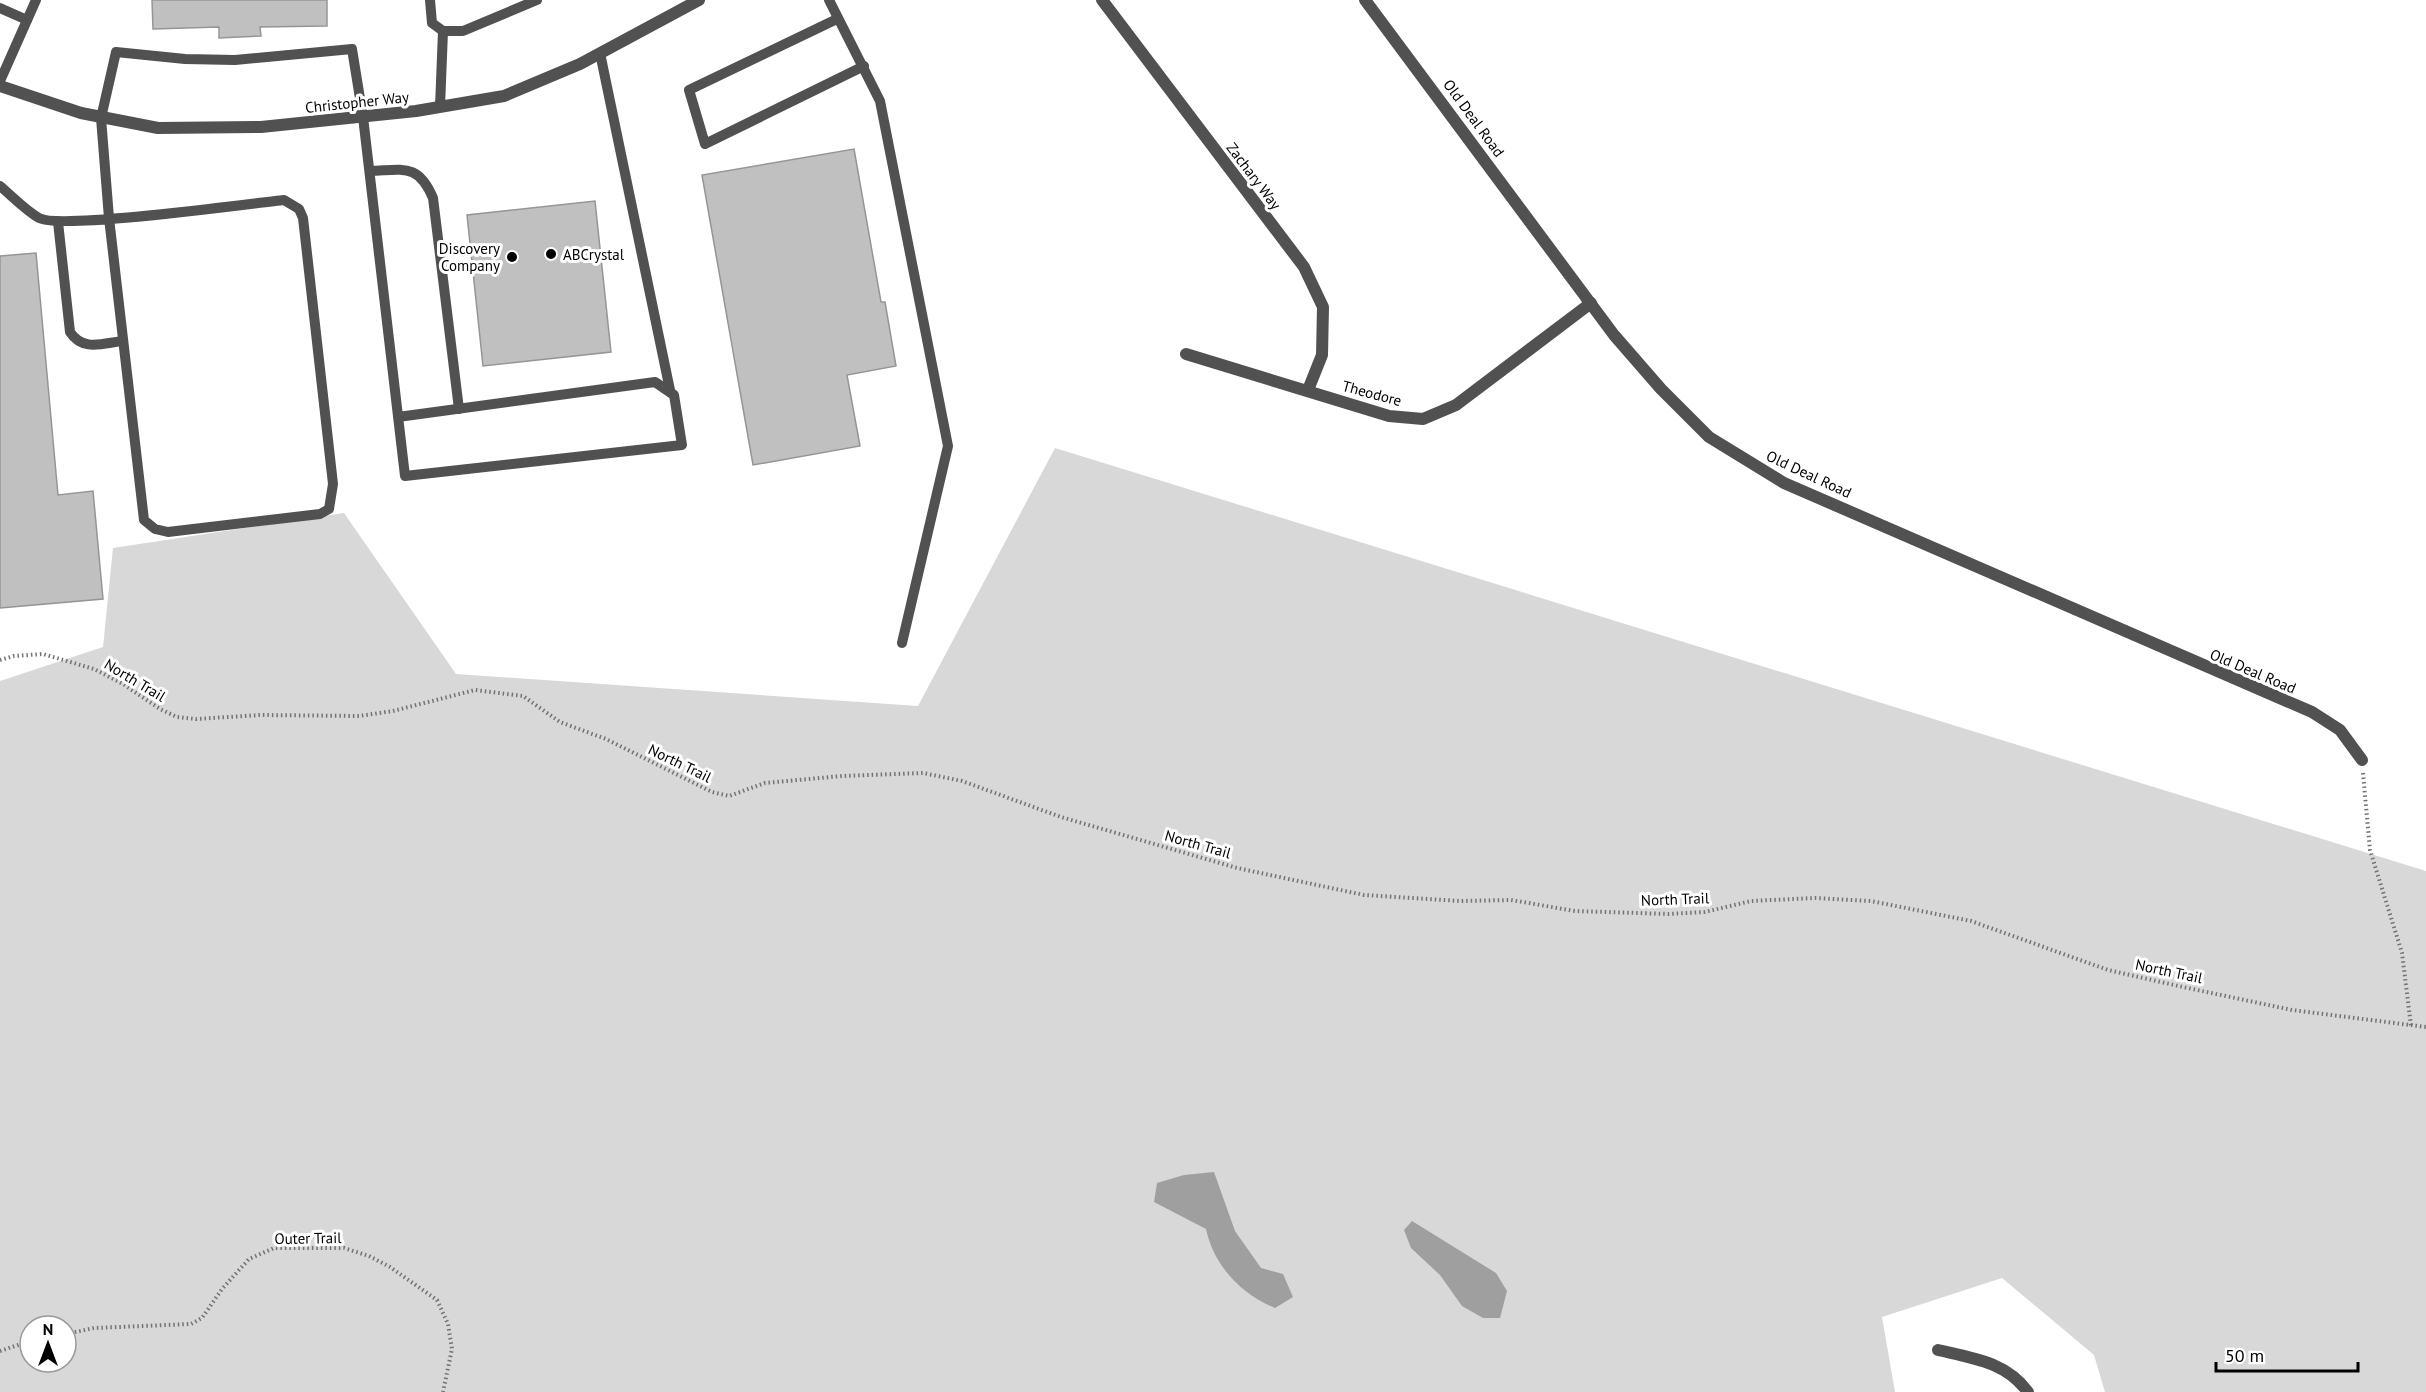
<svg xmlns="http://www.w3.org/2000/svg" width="2426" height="1392" viewBox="0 0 2426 1392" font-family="'PT Sans',sans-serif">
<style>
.green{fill:#d8d8d8;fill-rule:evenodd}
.water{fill:#9f9f9f}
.building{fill:#c0c0c0;stroke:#959595;stroke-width:1.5}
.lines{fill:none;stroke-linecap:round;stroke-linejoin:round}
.path{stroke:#737373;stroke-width:4;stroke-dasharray:1.5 3;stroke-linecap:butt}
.lane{stroke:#515151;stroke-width:10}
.street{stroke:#515151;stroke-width:12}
.poi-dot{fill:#000;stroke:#fff;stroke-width:2}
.labels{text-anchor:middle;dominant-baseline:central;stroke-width:6;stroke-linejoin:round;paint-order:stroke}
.street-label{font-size:15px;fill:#000;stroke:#fff}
.poi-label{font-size:15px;fill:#000;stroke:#fff;text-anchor:end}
</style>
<rect width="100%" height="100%" fill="#fff"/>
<path class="green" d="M1055 448 2426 871V1392H2105L2094 1355 2002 1278 1882 1317 1895 1392H0V681L103 647 113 548 344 513 456 674 918 706ZM30 1326H66V1362H30Z"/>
<g class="water">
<path d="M1214 1172 1235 1231 1261 1268 1283 1274 1293 1297 1275 1308C1241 1294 1214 1266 1206 1229L1154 1202 1157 1183 1184 1175Z"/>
<polygon points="1412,1221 1496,1273 1507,1291 1500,1318 1483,1318 1462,1306 1440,1275 1411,1248 1404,1230"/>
</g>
<g class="building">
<polygon points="152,0 327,0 327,26 260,27 261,36 219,38 219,27 153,29"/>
<polygon points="854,149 881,302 885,302 896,366 847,375 860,446 753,465 702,175"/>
<polygon points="595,201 611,352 483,366 467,215"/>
<polygon points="36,253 58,495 93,491 103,599 0,608 0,256"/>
</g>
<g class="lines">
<g class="path">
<polyline points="0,660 14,656 43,654 94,669 123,684 160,709 177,717 196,719 260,715 359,716 393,711 475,690 523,696 560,722 606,739 712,792 729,796 765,783 842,776 923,773 962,781 1061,817 1237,868 1364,895 1460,901 1511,900 1575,911 1669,914 1705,912 1751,901 1815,898 1871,901 1971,921 2108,970 2183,987 2292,1010 2426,1027"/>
<polyline points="2363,773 2370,850 2402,953 2411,1026"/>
<polyline points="66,1334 94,1328 191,1324 202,1318 222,1289 249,1259 274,1248 344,1248 369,1256 390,1267 437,1300 448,1324 452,1349 443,1392"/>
<polyline points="0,1351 30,1341"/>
</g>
<g class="lane">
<polyline points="430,0 432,23 443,31 463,31 537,0"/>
<polyline points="829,0 880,101 948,446 902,643"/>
<polyline points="0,8 27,20"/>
<polyline points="837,19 689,90 705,144 864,66"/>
<polyline points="600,53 670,390"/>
<polyline points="0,81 36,0"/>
<polyline points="440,107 443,31"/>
<path d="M370 171C404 170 418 163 433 198L459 409"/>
<path d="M0 186C12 196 25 210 39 218 61 230 247 204 284 200L299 209 303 218 333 484 329 509 320 514 168 532 155 529 144 520 109 218 101 118 116 52 185 59 235 60 352 49 363 117 405 476 682 445 674 395 655 382 398 417"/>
<path d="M58 222 70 332C83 352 103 343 123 341"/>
</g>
<g class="street">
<polyline points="1102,0 1304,267 1323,307 1322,355 1308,390"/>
<polyline points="1365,0 1614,335 1661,389 1709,437 1784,483 2312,712 2340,730 2362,760"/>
<polyline points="0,86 81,113 158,128 261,127 416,111 504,96 580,64 699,0"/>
<polyline points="1186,354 1389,416 1423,419 1456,405 1591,303"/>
<path d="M1938 1350C1973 1358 2006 1362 2028 1392"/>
</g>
</g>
<g class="poi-dot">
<circle cx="551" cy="254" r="6"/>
<circle cx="512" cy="257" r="6"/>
</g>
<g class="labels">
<g class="street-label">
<text transform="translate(357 102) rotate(-6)">Christopher Way</text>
<text transform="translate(1474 118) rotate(54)">Old Deal Road</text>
<text transform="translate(1254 176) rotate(53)">Zachary Way</text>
<text transform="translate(1372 393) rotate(15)">Theodore</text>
<text transform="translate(1809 474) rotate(25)">Old Deal Road</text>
<text transform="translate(2253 671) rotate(23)">Old Deal Road</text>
<text transform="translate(135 680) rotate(31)">North Trail</text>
<text transform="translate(680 763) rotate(26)">North Trail</text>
<text transform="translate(1198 844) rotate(16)">North Trail</text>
<text transform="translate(1675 899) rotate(-2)">North Trail</text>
<text transform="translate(2169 971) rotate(12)">North Trail</text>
<text transform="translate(308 1238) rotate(-1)">Outer Trail</text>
</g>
<g class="poi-label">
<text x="500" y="248">Discovery<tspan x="500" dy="17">Company</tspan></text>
<text x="563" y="254" text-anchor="start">ABCrystal</text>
</g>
</g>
<g transform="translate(48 1344)"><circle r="28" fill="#ffffff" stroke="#999999" stroke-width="1.5"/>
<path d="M0-4.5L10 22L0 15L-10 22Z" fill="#000000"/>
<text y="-9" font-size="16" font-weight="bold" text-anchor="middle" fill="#000000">N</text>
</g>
<path d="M2216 1362v9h142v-9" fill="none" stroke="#000000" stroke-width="3"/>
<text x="2225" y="1362" font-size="18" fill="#000000" stroke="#ffffff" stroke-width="4.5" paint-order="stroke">50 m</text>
</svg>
